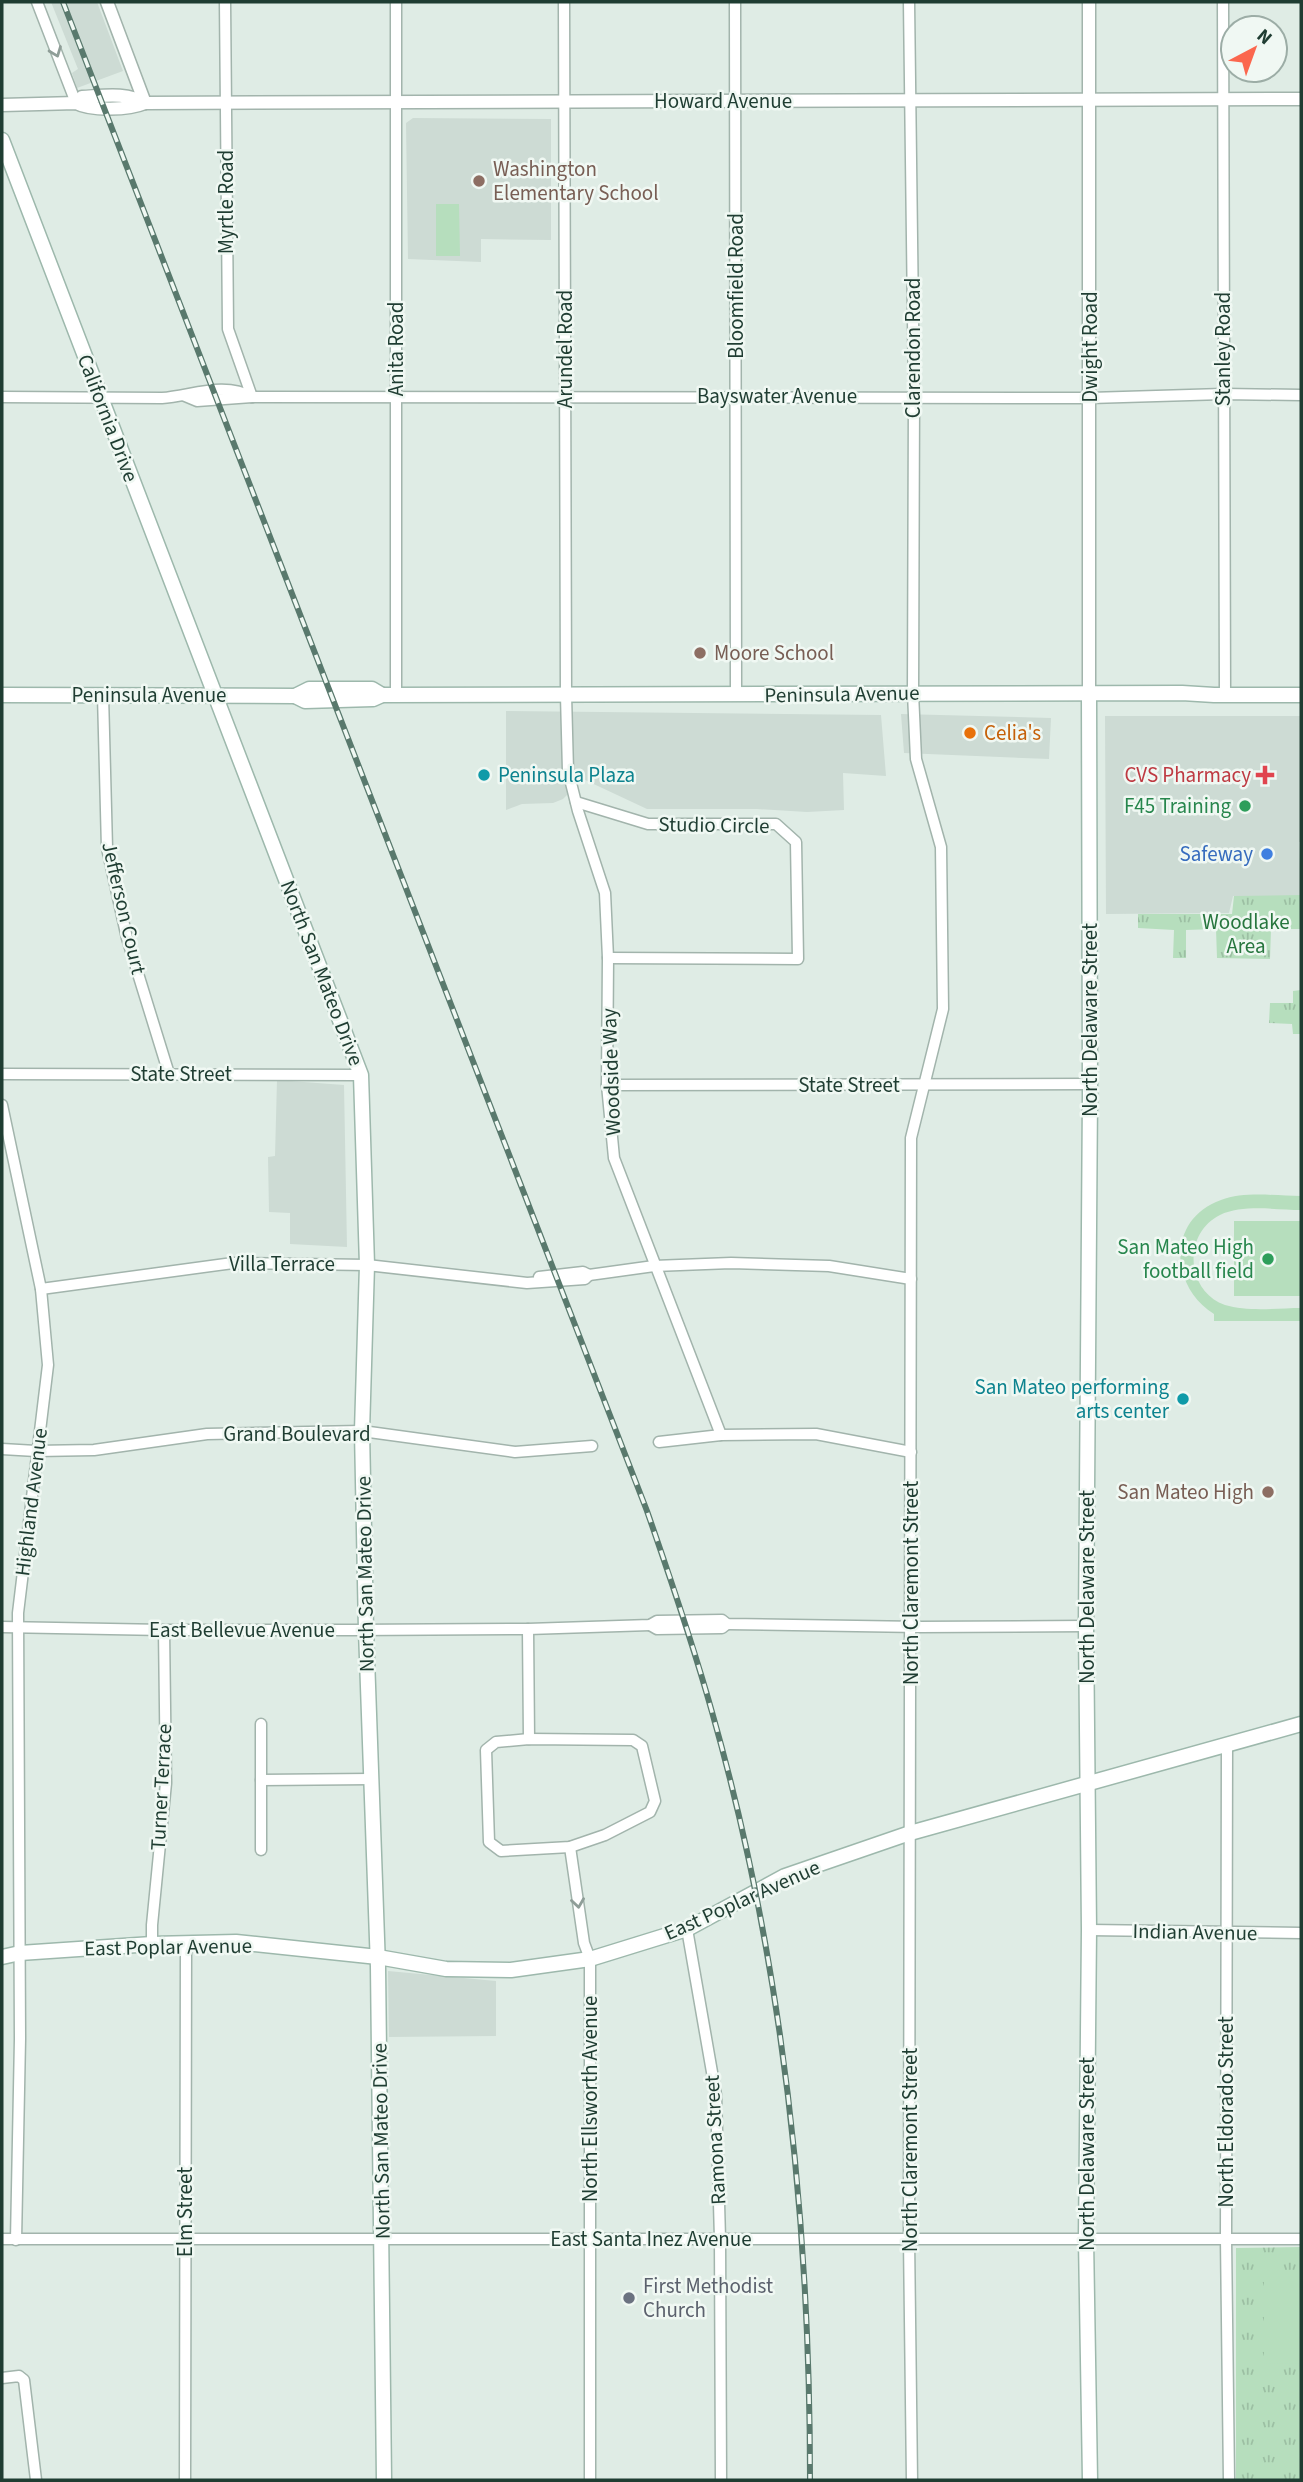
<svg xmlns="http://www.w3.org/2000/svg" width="1303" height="2482" viewBox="0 0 1303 2482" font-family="'Source Sans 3',sans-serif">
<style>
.built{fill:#cddbd4}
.grass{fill:url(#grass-tufts)}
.garden{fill:#b6debd}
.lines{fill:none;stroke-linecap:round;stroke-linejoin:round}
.minor-casing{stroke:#a2b4ac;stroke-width:13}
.tertiary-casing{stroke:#a2b4ac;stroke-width:15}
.secondary-casing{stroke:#9db8ac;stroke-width:17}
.minor{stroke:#fff;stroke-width:10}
.tertiary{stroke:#fff;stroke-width:12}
.secondary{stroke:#fff;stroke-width:14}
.rail-casing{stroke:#59796d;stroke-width:6}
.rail{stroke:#f0f8f3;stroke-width:3.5;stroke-dasharray:10;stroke-linecap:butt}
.oneway{stroke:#8f9e98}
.education-dot{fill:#8d6e63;stroke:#f0f8f3;stroke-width:2.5}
.food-dot{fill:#e8710a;stroke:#f0f8f3;stroke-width:2.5}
.culture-dot{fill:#0f9aa8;stroke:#f0f8f3;stroke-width:2.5}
.health-dot{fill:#e0444e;stroke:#f0f8f3;stroke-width:2.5}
.leisure-dot{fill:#2e9e5b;stroke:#f0f8f3;stroke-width:2.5}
.shop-dot{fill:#3f7fe0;stroke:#f0f8f3;stroke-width:2.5}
.worship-dot{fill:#6b7280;stroke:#f0f8f3;stroke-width:2.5}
.labels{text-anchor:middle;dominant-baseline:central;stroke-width:5;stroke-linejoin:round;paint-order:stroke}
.street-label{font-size:21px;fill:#1f3d32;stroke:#f0f8f3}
.education-label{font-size:21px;fill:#785e54;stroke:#f0f8f3;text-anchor:start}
.food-label{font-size:21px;fill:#c56008;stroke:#f0f8f3;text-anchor:start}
.culture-label{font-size:21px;fill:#0d838f;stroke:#f0f8f3;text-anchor:start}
.health-label{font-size:21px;fill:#be3a42;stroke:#f0f8f3;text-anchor:end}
.leisure-label{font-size:21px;fill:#27864d;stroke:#f0f8f3;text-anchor:end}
.shop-label{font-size:21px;fill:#366cbe;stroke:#f0f8f3;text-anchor:end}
.park-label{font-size:21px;fill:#27763e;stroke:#f0f8f3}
.worship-label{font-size:21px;fill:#5b616d;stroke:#f0f8f3;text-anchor:start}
</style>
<defs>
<pattern id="grass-tufts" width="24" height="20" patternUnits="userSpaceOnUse" patternTransform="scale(1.75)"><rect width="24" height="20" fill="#b6debd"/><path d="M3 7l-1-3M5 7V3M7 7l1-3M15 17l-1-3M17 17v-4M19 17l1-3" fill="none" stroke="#9cbfa3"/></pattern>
</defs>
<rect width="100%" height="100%" fill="#dfece5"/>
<g class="built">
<polygon points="51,2 97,2 123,71 77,88 72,73 78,69"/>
<polygon points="413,118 551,119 551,240 481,239 481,262 408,259 406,123"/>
<polygon points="506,711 881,715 886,776 843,773 844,810 807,812 757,809 647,809 583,779 563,799 553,803 522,804 506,810"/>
<polygon points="901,714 1051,718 1049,759 904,753"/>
<polygon points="1105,716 1301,716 1301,842 1299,842 1301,897 1233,896 1229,913 1106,914"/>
<polygon points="277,1080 344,1085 347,1247 290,1244 290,1213 269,1212 268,1157 275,1156"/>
<polygon points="388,1971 496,1981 496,2036 389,2037"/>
</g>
<g class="grass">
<polygon points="1301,895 1301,929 1271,929 1270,959 1217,958 1216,929 1186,930 1186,958 1173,958 1174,930 1138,928 1138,914 1232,914 1234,896"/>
<polygon points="1301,990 1301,1034 1293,1034 1292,1024 1269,1023 1270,1003 1293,1003 1293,991"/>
<polygon points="1301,2247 1301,2480 1236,2480 1236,2248"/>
</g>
<g class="garden">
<polygon points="436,204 459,204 460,256 436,256"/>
<path d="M1301 1196V1210C1277 1210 1243 1204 1220 1215 1183 1233 1185 1291 1225 1305 1248 1312 1278 1308 1301 1308V1321H1214V1314C1169 1286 1167 1219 1221 1200 1245 1191 1276 1196 1301 1196Z"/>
<rect x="1234" y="1221" width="67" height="75"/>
<polygon points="1264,2271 1301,2271 1301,2363 1264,2364"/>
</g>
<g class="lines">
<defs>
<g id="minor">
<polyline points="37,2 76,103"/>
<polyline points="225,2 228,329 252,397"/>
<polyline points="396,2 396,695"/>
<polyline points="564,2 566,695 568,771 578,811 605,893 608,958 607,1085 614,1158 721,1435"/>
<polyline points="735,2 736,695"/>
<polyline points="909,2 914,396 913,693 916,759 941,847 943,1009 911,1138 909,2239 912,2480"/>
<polyline points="1223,2 1225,695"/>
<polyline points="185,396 197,401 252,397 1090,398 1223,394 1301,395"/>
<path d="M2 397 162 398C191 396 224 381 252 397"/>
<polyline points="103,695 107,848 127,938 169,1074"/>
<polyline points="576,802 648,824 776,824 796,842 798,959 608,958"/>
<polyline points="2,1074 361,1075"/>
<polyline points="607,1085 1090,1084"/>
<polyline points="2,1105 41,1289 48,1365 18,1613 20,2039 16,2240"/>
<polyline points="539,1277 583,1272 589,1275 654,1266 731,1263 829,1266 911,1279"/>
<polyline points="41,1289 233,1263 367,1265 527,1283 585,1279 589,1275"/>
<polyline points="659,1442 721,1435 816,1434 911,1452"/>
<polyline points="2,1449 36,1451 94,1450 207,1434 362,1431 515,1452 592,1446"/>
<polyline points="650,1625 657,1629 722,1628 727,1624"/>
<polyline points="2,1627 164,1630 352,1630 528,1629 650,1625 657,1621 722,1620 727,1624 919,1627 1086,1626"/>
<polyline points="528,1629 529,1739"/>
<polygon points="529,1739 633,1740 642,1746 655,1801 650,1812 605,1835 570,1847 501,1851 489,1842 486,1750 496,1742"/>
<polyline points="1227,1744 1226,2239 1229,2480"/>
<polyline points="261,1780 371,1779"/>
<polyline points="570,1847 584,1943 590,1959 590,2480"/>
<polyline points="261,1850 261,1724"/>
<polyline points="687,1929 716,2095 720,2239 721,2480"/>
<polyline points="1089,1930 1301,1933"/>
<polyline points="152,1944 152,1925 166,1783 164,1630"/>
<polyline points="2,2239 1301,2239"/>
<polyline points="2,2378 19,2376 24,2380 36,2480"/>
<polyline points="185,2480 186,1943"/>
</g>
<g id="tertiary">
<polyline points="107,2 145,103"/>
<polyline points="1089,2 1089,693"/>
<path d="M76 103 82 97C103 96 127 92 145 103"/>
<path d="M2 105 76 103C91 111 129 110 145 103L1301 99"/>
</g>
<g id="secondary">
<polyline points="2,140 361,1075 367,1265 362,1431 366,1630 378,1967 384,2480"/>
<polyline points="1089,693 1090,1094 1086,1626 1089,1930 1086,2239 1090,2480"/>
<polyline points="2,695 295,696 309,689 372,689 382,695"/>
<polyline points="295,696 305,701 373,699 382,695 1182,693 1214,695 1301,695"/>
<polyline points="2,1957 20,1953 152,1944 236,1942 378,1957 446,1969 511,1970 590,1959 687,1929 785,1876 910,1833 1301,1724"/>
</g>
</defs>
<use href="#minor" class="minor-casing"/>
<use href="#tertiary" class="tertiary-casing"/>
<use href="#secondary" class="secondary-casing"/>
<use href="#minor" class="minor"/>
<use href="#tertiary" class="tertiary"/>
<use href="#secondary" class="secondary"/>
<defs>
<path id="rail" d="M63 2 647 1511C670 1577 693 1644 712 1712 783 1961 810 2222 810 2480"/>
</defs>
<use href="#rail" class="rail-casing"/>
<use href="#rail" class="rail"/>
</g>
<defs><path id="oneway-chevron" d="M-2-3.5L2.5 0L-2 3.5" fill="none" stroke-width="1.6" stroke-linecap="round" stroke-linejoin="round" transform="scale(1.75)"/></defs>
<g class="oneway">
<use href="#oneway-chevron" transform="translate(56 52) rotate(69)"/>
<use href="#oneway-chevron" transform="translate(578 1903) rotate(82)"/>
</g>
<g class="education-dot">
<circle cx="479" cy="181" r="7"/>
<circle cx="700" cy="653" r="7"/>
<circle cx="1268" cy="1492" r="7"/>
</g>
<circle class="food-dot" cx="970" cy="733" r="7"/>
<g class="culture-dot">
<circle cx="484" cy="775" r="7"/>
<circle cx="1183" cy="1399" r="7"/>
</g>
<path class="health-dot" d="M1261.5 764.5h7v7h7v7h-7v7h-7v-7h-7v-7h7z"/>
<g class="leisure-dot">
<circle cx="1245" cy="806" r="7"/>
<circle cx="1268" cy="1259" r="7"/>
</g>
<circle class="shop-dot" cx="1267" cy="854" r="7"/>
<circle class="worship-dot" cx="629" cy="2298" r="7"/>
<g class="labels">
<g class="street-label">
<text x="723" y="101">Howard Avenue</text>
<text transform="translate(226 202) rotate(-90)">Myrtle Road</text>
<text transform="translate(736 286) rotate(-90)">Bloomfield Road</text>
<text transform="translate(1090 347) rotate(-90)">Dwight Road</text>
<text transform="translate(913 348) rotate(-90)">Clarendon Road</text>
<text transform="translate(396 349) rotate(-90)">Anita Road</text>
<text transform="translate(565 349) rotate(-90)">Arundel Road</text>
<text transform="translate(1223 349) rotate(-90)">Stanley Road</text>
<text x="777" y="396">Bayswater Avenue</text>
<text transform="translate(108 418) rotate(69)">California Drive</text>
<text transform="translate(842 694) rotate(-1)">Peninsula Avenue</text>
<text x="149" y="695">Peninsula Avenue</text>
<text transform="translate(714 825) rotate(1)">Studio Circle</text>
<text transform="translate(124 908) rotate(77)">Jefferson Court</text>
<text transform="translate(322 973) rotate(69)">North San Mateo Drive</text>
<text transform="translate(1090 1020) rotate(-90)">North Delaware Street</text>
<text transform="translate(611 1072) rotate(-92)">Woodside Way</text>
<text x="181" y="1074">State Street</text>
<text x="849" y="1085">State Street</text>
<text x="282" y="1264">Villa Terrace</text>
<text x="297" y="1434">Grand Boulevard</text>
<text transform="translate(31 1502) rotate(-83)">Highland Avenue</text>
<text transform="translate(365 1574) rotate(-91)">North San Mateo Drive</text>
<text transform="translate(911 1583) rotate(-90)">North Claremont Street</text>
<text transform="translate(1087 1587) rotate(-90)">North Delaware Street</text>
<text x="242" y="1630">East Bellevue Avenue</text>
<text transform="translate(161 1787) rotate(-87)">Turner Terrace</text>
<text transform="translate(742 1900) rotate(-24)">East Poplar Avenue</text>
<text transform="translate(1195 1932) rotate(1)">Indian Avenue</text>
<text transform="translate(168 1947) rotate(-1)">East Poplar Avenue</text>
<text transform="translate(590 2099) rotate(-90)">North Ellsworth Avenue</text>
<text transform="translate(1226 2112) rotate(-90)">North Eldorado Street</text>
<text transform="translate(715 2140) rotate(-93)">Ramona Street</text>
<text transform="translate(381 2141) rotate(-91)">North San Mateo Drive</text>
<text transform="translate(910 2150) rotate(-90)">North Claremont Street</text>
<text transform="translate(1087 2154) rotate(-90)">North Delaware Street</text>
<text transform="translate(185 2212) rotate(-90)">Elm Street</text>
<text x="651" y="2239">East Santa Inez Avenue</text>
</g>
<g class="education-label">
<text x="493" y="169">Washington<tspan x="493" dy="24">Elementary School</tspan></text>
<text x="714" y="653">Moore School</text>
<text x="1254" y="1492" text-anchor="end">San Mateo High</text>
</g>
<g class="food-label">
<text x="984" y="733">Celia's</text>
</g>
<g class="culture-label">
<text x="498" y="775">Peninsula Plaza</text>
<text x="1169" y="1387" text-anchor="end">San Mateo performing<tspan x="1169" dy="24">arts center</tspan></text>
</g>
<g class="health-label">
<text x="1251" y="775">CVS Pharmacy</text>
</g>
<g class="leisure-label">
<text x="1231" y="806">F45 Training</text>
<text x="1254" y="1247">San Mateo High<tspan x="1254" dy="24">football field</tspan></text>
</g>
<g class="shop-label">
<text x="1253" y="854">Safeway</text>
</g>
<g class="park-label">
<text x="1246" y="922">Woodlake<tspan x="1246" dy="24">Area</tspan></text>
</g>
<g class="worship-label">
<text x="643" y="2286">First Methodist<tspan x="643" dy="24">Church</tspan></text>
</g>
</g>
<rect width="1303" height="2482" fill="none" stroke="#1f3d32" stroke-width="7"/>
<g transform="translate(1254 49) rotate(41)"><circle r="33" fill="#f0f8f3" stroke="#9cada6" stroke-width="2"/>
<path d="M0-5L12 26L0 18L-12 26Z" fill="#fb674e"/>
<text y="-10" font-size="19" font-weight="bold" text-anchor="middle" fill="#1f3d32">N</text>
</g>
</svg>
